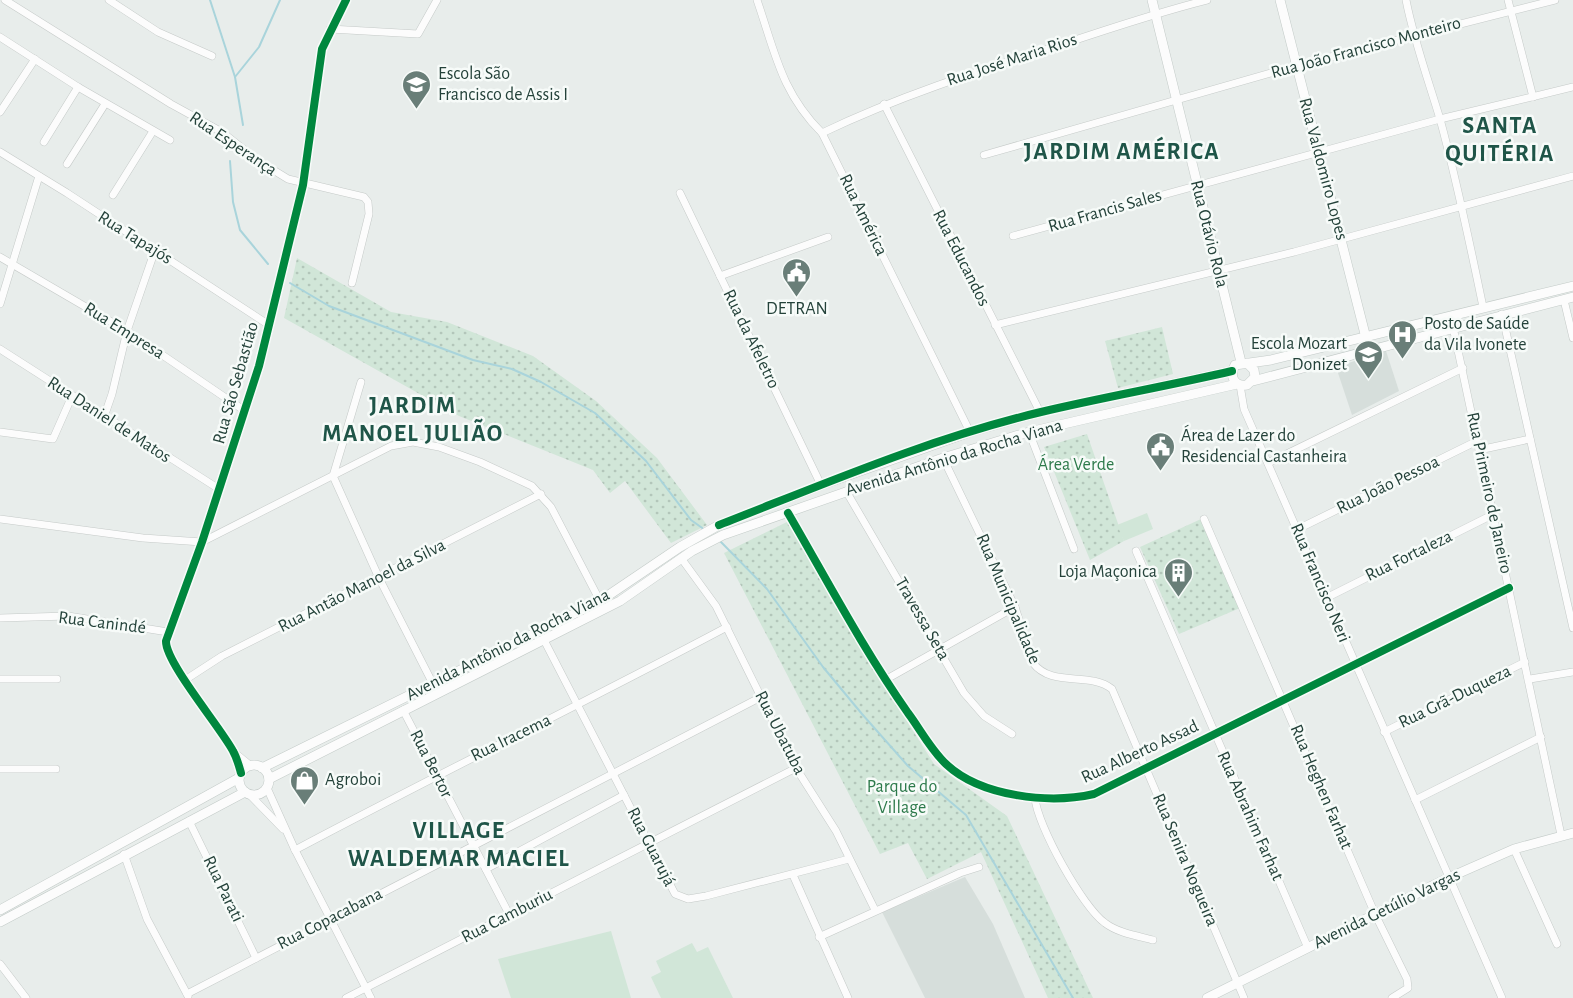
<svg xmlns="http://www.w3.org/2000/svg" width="1573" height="998" viewBox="0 0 1573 998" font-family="'Alegreya Sans',sans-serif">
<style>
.built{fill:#d6dedb}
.park{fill:url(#park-dots)}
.pitch{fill:#d1e6d8}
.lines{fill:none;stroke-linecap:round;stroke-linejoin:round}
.stream{stroke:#a9d4db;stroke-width:2}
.street-casing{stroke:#c5cac8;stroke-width:8}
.secondary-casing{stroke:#c3cbc8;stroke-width:10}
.street{stroke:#fcfcfc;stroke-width:7}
.secondary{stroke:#fcfcfc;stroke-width:9}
.cycleway-casing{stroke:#f7fbf9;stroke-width:11}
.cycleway{stroke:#00873e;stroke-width:8}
.labels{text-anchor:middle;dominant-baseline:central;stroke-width:5;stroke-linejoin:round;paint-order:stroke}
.street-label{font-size:18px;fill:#24423a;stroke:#f7fbf9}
.poi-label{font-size:18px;fill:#24423a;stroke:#f7fbf9;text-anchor:start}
.park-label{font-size:18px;fill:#2d7a4b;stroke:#f7fbf9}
.district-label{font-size:24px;font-weight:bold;letter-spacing:1.5px;fill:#1f5548;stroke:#f7fbf9}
</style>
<defs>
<pattern id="park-dots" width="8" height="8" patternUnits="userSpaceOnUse" patternTransform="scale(1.5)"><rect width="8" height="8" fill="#d1e6d8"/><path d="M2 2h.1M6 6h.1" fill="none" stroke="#b3c6ba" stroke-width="1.8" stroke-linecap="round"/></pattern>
</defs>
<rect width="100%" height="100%" fill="#e8edeb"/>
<g class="built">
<polygon points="1386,351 1399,391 1352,415 1336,367"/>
<polygon points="965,877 993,924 1025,998 925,998 882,912"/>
</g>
<g class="park">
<polygon points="297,258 391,312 447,322 533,356 596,401 657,458 707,525 671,543 625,481 610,493 593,470 459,416 284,318"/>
<polygon points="1162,327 1173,374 1118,388 1105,341"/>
<polygon points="1087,434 1124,541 1090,560 1044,447"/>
<polygon points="1201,519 1240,608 1179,634 1140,547"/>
<polygon points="789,521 884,685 934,764 1007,816 1093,998 1048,998 981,852 927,879 908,843 880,854 724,553"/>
</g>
<g class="pitch">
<polygon points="1147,513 1153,529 1124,541 1117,525"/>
<polygon points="611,931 631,998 511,998 498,959"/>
<polygon points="692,943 697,952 708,947 733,998 661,998 651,977 661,972 656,961"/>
</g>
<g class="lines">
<g class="stream">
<polyline points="210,0 235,77 243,125"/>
<polyline points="235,77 259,47 280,0"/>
<polyline points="230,161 233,202 240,230 268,264"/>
<polyline points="290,283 329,306 473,360 512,369 541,382 595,413 646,461 691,520 705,530"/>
<polyline points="720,541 767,589 823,667 862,714 908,766 966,815 1073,998"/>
</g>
<defs>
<g id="street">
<polyline points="5,0 171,104 222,132 257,160 288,179 364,197 368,202 369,214 352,283"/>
<polyline points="109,0 158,32 212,56"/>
<path d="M757 0C775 52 781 92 822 133L970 432"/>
<path d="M1406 0C1414 41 1428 79 1440 119 1457 181 1470 244 1483 307"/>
<polyline points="1508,0 1533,97"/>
<polyline points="330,29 418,34 437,0"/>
<polyline points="0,37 78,87 170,140"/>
<polyline points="884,104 1040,412"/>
<polyline points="0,112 35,59"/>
<path d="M822 133C897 97 975 72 1054 47 1105 30 1155 13 1207 0"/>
<polyline points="44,142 78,87"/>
<polyline points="0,152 67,193 269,325"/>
<polyline points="984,155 1295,66 1555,0"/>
<polyline points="67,164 105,104"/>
<polyline points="680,193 821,485"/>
<polyline points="113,195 153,131"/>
<polyline points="1013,236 1440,119 1573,87"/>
<polyline points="0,257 127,331 245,411"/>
<polyline points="720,276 828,237"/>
<polyline points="1564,300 1573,338"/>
<polyline points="0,304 39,176"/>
<polyline points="1502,314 1573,628"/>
<polyline points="995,325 1294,252 1573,176"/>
<polyline points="1453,327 1561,835"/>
<polyline points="0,349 219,489"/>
<polyline points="361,382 333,476 379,578 433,684"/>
<polyline points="1240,385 1244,409 1502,998"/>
<polyline points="104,417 112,394 127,331 155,250"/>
<polyline points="0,432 53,439 72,396"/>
<polyline points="1029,432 1074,549"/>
<polyline points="1479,450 1530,439"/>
<path d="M943 458 1015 607 1033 663C1052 688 1089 671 1112 689L1244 998"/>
<polyline points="1268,463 1463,368"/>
<polyline points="846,491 964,693 984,716 1012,734"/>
<path d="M788 513C827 580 863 649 908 713 920 729 931 750 946 764 981 797 1050 804 1094 794L1509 588"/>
<polyline points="0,519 143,538 202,542 391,446 413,442 439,447 480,462 532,486 551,507 600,601"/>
<polyline points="1204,519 1375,914 1407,979 1408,988 1392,998"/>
<polyline points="1298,529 1477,441"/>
<polyline points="1136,551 1308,948"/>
<polyline points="681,558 716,606 796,768 836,831 875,910"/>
<polyline points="1326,598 1492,515"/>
<polyline points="0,618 68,616 168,632"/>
<polyline points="544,640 675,894 688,899 706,896 849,859"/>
<polyline points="0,679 57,679"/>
<polyline points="1530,679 1573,672"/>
<polyline points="185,680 222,656 541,494"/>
<polyline points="885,680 1015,607"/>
<polyline points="403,710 509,914"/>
<polyline points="1384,732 1525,662"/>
<polyline points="235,753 251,766"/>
<polyline points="0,769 56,769"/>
<path d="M241 773C239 766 237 758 233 751 221 728 165 662 166 641L202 542 259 366 303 185 322 49 346 0"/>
<polyline points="267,788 295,850 371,998"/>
<polyline points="250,795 283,829"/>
<path d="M1035 798C1037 825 1083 908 1105 923 1118 933 1138 936 1153 940"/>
<polyline points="1415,800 1541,737"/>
<polyline points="189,821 256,958"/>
<polyline points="1514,849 1557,944"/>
<path d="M295 850C438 774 584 703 727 627"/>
<polyline points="124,854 147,919 188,996"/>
<polyline points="486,869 624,795"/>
<polyline points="793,875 848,998"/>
<polyline points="819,937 960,873 979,867"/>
<polyline points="0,964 26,998"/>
<polyline points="187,994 761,697"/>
<polyline points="346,998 796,768"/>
</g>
<g id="secondary">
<polyline points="1152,0 1241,362"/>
<polyline points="1280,0 1366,338"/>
<path d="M1247 363 1254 370 1255 377 1247 385C1234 387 1229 376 1235 365L1271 360 1573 286"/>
<polyline points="1253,381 1573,297"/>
<circle cx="254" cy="780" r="15"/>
<polyline points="262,768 600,601 680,547 719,525 821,485 970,432 1040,412 1232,371"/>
<polyline points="269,779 620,601 692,551 723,535 943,458 1029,432 1237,384"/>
<polyline points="0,910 239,778"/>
<polyline points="0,922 245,792"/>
<polyline points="1207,998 1448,878 1514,849 1573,833"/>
</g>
</defs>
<use href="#street" class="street-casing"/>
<use href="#secondary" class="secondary-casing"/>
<use href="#street" class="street"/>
<use href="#secondary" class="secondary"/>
<defs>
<g id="cycleway">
<path d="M788 513C827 580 863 649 908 713 920 729 931 750 946 764 981 797 1050 804 1094 794L1509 588"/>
<path d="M719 525C824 484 931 438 1041 412 1104 397 1168 386 1232 371"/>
<path d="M241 773C239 766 237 758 233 751 221 728 165 662 166 641L202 542 259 366 303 185 322 49 346 0"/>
</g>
</defs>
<use href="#cycleway" class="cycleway-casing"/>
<use href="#cycleway" class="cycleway"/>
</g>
<defs>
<symbol id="school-pin" viewBox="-11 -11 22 30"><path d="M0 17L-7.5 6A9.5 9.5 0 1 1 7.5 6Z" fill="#697e78" stroke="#f7fbf9"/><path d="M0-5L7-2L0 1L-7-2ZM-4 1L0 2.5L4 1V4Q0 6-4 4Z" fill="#fff"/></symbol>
<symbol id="civic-pin" viewBox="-11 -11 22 30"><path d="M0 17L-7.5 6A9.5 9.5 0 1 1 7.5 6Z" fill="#697e78" stroke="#f7fbf9"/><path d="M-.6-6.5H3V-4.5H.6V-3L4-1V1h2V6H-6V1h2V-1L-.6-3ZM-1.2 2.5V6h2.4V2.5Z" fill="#fff"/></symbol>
<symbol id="hospital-pin" viewBox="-11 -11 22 30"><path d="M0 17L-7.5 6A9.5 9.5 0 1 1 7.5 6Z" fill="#697e78" stroke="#f7fbf9"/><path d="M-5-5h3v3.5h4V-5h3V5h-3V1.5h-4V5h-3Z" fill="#fff"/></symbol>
<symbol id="building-pin" viewBox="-11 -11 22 30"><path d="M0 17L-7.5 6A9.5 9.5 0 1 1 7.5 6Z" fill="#697e78" stroke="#f7fbf9"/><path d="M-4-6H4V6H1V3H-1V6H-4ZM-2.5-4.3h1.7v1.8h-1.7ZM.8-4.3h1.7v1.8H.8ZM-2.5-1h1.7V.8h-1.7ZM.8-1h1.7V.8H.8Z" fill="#fff"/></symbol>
<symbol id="shop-pin" viewBox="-11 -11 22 30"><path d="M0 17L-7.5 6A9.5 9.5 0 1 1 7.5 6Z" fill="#697e78" stroke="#f7fbf9"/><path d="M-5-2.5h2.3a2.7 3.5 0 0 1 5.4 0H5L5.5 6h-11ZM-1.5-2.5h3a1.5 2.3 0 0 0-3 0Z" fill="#fff"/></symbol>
</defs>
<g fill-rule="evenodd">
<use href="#school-pin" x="400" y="68" width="33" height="45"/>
<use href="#civic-pin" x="780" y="256" width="33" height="45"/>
<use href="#hospital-pin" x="1386" y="318" width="33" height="45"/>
<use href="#school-pin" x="1352" y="338" width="33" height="45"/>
<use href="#civic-pin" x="1144" y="430" width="33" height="45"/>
<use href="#building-pin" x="1162" y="556" width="33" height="45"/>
<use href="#shop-pin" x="288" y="764" width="33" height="45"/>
</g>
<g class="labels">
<g class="street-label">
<text transform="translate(1366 48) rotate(-15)">Rua João Francisco Monteiro</text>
<text transform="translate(1012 60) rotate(-18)">Rua José Maria Rios</text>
<text transform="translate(233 144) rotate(34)">Rua Esperança</text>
<text transform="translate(1323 169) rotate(75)">Rua Valdomiro Lopes</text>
<text transform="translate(1105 211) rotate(-16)">Rua Francis Sales</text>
<text transform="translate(863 215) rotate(64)">Rua América</text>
<text transform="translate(1209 234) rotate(76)">Rua Otávio Rola</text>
<text transform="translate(135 238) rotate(32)">Rua Tapajós</text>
<text transform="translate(961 258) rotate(63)">Rua Educandos</text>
<text transform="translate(124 331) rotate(32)">Rua Empresa</text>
<text transform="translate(751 339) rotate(64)">Rua da Afeletro</text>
<text transform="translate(236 383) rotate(-74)">Rua São Sebastião</text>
<text transform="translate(109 420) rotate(33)">Rua Daniel de Matos</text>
<text transform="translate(954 458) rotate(-17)">Avenida Antônio da Rocha Viana</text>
<text transform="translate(1388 485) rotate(-26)">Rua João Pessoa</text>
<text transform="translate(1489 493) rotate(78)">Rua Primeiro de Janeiro</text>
<text transform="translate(1409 556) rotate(-26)">Rua Fortaleza</text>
<text transform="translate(1320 583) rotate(67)">Rua Francisco Neri</text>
<text transform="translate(362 586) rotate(-27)">Rua Antão Manoel da Silva</text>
<text transform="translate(1008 599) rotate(67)">Rua Municipalidade</text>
<text transform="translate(922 619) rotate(60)">Travessa Seta</text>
<text transform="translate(102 623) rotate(7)">Rua Canindé</text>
<text transform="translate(508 645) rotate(-27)">Avenida Antônio da Rocha Viana</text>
<text transform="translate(1455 697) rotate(-26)">Rua Grã-Duqueza</text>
<text transform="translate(780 733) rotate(63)">Rua Ubatuba</text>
<text transform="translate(511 738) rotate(-26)">Rua Iracema</text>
<text transform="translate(1140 752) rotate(-25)">Rua Alberto Assad</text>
<text transform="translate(431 764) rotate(63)">Rua Bertor</text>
<text transform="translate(1321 787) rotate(67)">Rua Heghen Farhat</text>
<text transform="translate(1250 816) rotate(66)">Rua Abrahim Farhat</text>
<text transform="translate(651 847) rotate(63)">Rua Guarujá</text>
<text transform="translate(1185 860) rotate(67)">Rua Senira Nogueira</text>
<text transform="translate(223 889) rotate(64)">Rua Parati</text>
<text transform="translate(1387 909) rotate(-26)">Avenida Getúlio Vargas</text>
<text transform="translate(507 916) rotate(-27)">Rua Camburiu</text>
<text transform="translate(330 919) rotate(-27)">Rua Copacabana</text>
</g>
<g class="poi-label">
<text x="438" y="74">Escola São<tspan x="438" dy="21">Francisco de Assis I</tspan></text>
<text x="797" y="309" text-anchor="middle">DETRAN</text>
<text x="1424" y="324">Posto de Saúde<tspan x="1424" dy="21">da Vila Ivonete</tspan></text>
<text x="1347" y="344" text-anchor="end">Escola Mozart<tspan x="1347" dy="21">Donizet</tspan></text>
<text x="1181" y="436">Área de Lazer do<tspan x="1181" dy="21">Residencial Castanheira</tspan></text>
<text x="1157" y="572" text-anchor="end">Loja Maçonica</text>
<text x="325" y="780">Agroboi</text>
</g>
<g class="park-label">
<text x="1076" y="465">Área Verde</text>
<text x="902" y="787">Parque do<tspan x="902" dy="21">Village</tspan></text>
</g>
<g class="district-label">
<text x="1500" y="126">SANTA<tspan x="1500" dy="28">QUITÉRIA</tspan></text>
<text x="1122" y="152">JARDIM AMÉRICA</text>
<text x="413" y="406">JARDIM<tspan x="413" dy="28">MANOEL JULIÃO</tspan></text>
<text x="459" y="831">VILLAGE<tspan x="459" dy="28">WALDEMAR MACIEL</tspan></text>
</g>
</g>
</svg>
